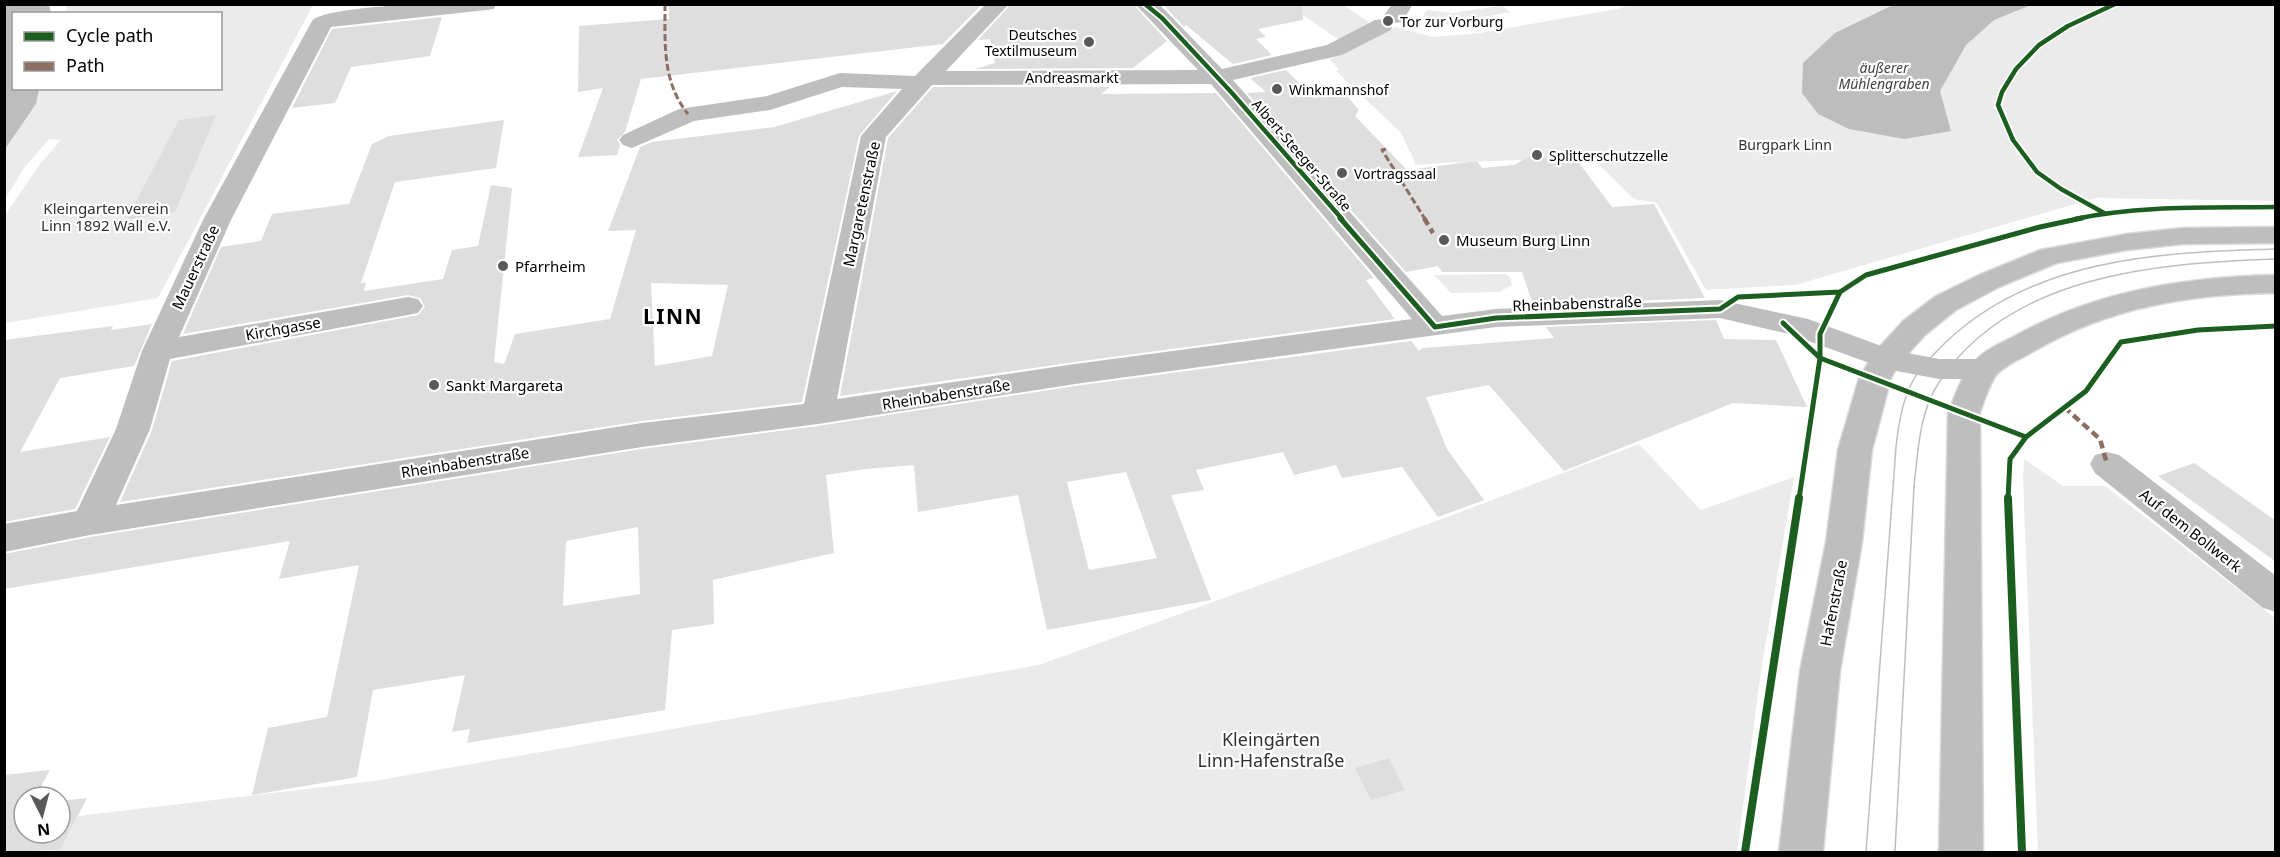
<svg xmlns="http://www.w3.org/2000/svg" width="2280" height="857" viewBox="0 0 2280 857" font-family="'Noto Sans',sans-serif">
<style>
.green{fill:#ebebeb}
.water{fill:#bdbdbd}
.building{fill:#dedede;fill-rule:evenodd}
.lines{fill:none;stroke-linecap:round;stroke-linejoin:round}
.major-casing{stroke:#dbdbdb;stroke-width:3}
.minor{fill:#bebebe;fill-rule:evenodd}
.major{fill:#bebebe;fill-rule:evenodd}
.tram{stroke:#bebebe;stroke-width:1.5}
.quiet-far1{stroke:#8d6e63;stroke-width:3;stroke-dasharray:7 3;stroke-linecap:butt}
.quiet{stroke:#8d6e63;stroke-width:4.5;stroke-dasharray:8 4.5;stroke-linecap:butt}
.cycleway-far2-casing{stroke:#fff;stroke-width:8}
.cycleway-far1-casing{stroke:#fff;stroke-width:9}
.cycleway-casing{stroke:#fff;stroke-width:11}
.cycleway-far2{stroke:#1b5e20;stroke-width:4.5}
.cycleway-far1{stroke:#1b5e20;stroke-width:5}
.cycleway{stroke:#1b5e20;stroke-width:8}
.poi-dot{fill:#595959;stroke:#fff;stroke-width:2}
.labels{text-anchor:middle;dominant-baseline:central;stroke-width:4.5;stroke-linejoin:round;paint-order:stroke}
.far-poi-label{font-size:14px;fill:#000;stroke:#fff;text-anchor:start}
.far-water-label{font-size:14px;font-style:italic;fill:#424242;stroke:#fff}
.far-street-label{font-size:14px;fill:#000;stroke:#fff}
.far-park-label{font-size:14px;fill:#313131;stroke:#fff}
.street-label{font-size:15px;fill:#000;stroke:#fff}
.park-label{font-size:15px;fill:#313131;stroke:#fff}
.poi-label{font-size:15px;fill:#000;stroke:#fff;text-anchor:start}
.near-park-label{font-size:18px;fill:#313131;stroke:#fff}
.district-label{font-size:21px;font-weight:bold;letter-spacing:1.5px;fill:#000;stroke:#fff}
</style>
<rect width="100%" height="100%" fill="#fff"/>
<g class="green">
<polygon points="66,5 313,5 158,298 5,323 5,215 40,164 61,140 49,139 24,168 5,199 5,149 36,104 39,89 220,88 220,14 67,13"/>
<polygon points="1289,5 1343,5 1373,25 1343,43"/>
<path d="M1630 5H2275V201L2096 198 1795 285 1706 290 1657 203 1634 199 1590 156C1532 161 1474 160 1416 165L1401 133 1336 71 1339 69 1329 59 1340 56 1395 27 1433 37 1480 33 1617 9Z"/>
<polygon points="1499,6 1504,7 1510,12 1447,24 1427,19 1424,14 1428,10 1452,13"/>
<polygon points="1505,274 1510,277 1512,285 1499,292 1451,293 1434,275"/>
<polygon points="1639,444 1701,510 1794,477 1761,671 1737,852 41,852 60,850 78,816 374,781 1039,665 1458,513"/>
<polygon points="2024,459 2063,486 2105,486 2275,618 2275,852 2038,852 2023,479"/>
</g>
<g class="water">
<polygon points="5,4 49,5 51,13 14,14 14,88 39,89 36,104 5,149"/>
<polygon points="1895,4 2031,5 1994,20 1966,45 1940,91 1951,131 1904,139 1849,129 1818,114 1802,93 1803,63 1835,33"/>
</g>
<g class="building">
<polygon points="669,4 982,4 943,44 641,79 625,132 617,140 620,145 617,155 578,157 603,88 578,92 579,26 669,19"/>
<polygon points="1011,4 1133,4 1167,41 1133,68 975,69 995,63 990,39 978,40"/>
<polygon points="1163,4 1302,4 1303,20 1258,29 1266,37 1256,39 1272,55 1233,64 1186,25 1184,27"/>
<polygon points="442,17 430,56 351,67 335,103 292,108 332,29"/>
<polygon points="1286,70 1314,98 1335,94 1348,97 1359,110 1355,116 1407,170 1477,161 1482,168 1514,165 1537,152 1552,162 1576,159 1612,207 1654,204 1705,298 1533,305 1522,272 1442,272 1438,266 1406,272 1247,93 1266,92 1250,78"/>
<polygon points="933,87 1110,87 1101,94 1216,93 1374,278 1366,280 1395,319 1075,362 840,396 888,138"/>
<path d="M897 91 859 136 802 402 642 421 120 502 152 430 172 361 418 315 425 307 420 298 408 295 183 334 221 247 261 241 272 214 349 204 372 144 389 136 504 120 496 168 395 182 361 283 366 282 364 291 443 279 452 250 478 246 491 185 512 188 494 362 504 364 515 334 610 319 636 230 608 231 640 147 652 142 774 127ZM651 283 728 285 712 356 655 366Z"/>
<polygon points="216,115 175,212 126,220 179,120"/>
<path d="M1716 320 1724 339 1776 340 1807 407 1733 403 1564 471 1489 385 1426 397 1447 449 1484 500 1438 517 1402 467 1342 478 1336 465 1294 475 1283 452 1196 470 1204 490 1171 495 1211 600 1047 630 1018 495 918 512 914 465 866 469 826 475 834 553 713 580 714 624 672 630 665 710 467 743 470 729 452 732 465 675 373 690 357 777 252 795 268 728 327 717 359 565 279 579 290 541 4 589V554L90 537 642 449 818 426 1075 386 1411 341 1419 351 1423 348 1554 338 1546 327ZM1126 472 1157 558 1089 570 1067 482ZM638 527 640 594 563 606 566 541Z"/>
<polygon points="152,324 134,366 60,378 20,452 110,437 75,509 4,522 4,340 113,326 111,330"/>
<polygon points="2194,463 2276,521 2276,562 2158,476"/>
<polygon points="1389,758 1405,790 1371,800 1355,768"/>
<polygon points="50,770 35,797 24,797 24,833 60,833 60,801 87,798 60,850 4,852 4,775"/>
</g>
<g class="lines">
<defs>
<g id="major">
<polygon points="2276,227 2276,243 2183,244 2127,250 2057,263 1999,287 1956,310 1925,335 1898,365 1891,378 1872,450 1862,542 1840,671 1823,852 1779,852 1800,671 1826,542 1838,450 1859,378 1875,352 1903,321 1936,296 1979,275 2040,250 2127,234 2183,228"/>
<path d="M2276 275V293C2191 294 2110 307 2036 350 2024 357 2007 364 1997 374 1989 384 1985 400 1980 412L1983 852H1939L1948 412C1956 395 1962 373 1976 360 1986 349 2002 343 2015 336 2095 291 2185 277 2276 275Z"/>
</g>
</defs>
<use href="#major" class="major-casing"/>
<g class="minor">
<path d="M412 4H496L494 9 486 10 331 27 231 220 179 337 408 297 418 299 423 306 418 313 408 315 170 359 150 429 116 505 642 423 804 404 861 136 902 89 842 87 770 110 694 121 632 148 623 145 619 140 623 135 679 109 767 96 840 73 915 76 986 4H1009L946 71 1198 70 1135 4H1159L1222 69 1327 45 1375 20 1384 19 1383 17 1392 4H1413L1402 22 1393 23 1391 30 1342 55 1233 80 1442 316 1496 309 1720 300 1808 319 1892 350 1939 359H1984L1995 362 2000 369 1995 376 1984 379H1939L1886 369 1789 334 1720 318 1496 327 1075 384 818 424 642 447 90 535 4 552V524L77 511 116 429 142 351 203 220 312 21C322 9 394 6 412 4ZM1211 84 1412 319 1075 364 837 399 886 137 932 85Z"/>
<polygon points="2107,452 2119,455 2276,576 2276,612 2263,608 2095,473 2090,464 2095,455"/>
</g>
<use href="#major" class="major"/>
<g class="tram">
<path d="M1866 852 1896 447C1898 428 1901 407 1909 389 1916 371 1932 356 1945 343 2033 258 2161 252 2276 249"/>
<path d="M1895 852 1914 486C1918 453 1919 413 1938 384 2008 274 2158 263 2276 259"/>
</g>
<g class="quiet-far1">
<path d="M665 4C665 43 662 82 688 114"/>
<polyline points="1386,149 1382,150 1425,219"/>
</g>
<g class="quiet">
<polyline points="1424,218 1433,233"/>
<polyline points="2064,407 2100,439 2107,464"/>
</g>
<defs>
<g id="cycleway-far2">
<polyline points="1145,4 1162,18 1232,93 1342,219"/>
<polyline points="2104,213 2061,189 2037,172 2013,140 1998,105 2002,92 2016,69 2039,45 2068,26 2115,4"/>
<path d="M2075 219C2141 205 2209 208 2276 207"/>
</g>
<g id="cycleway-far1">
<polyline points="1340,218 1435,327 1496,318 1720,309 1738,297 1840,292 1866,275 2040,227 2082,218"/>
<polyline points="1783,323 1820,358 2026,437"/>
<polyline points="1799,499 1820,358 1820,334 1840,292"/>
<polyline points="2008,499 2010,459 2026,437 2086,391 2121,342 2198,330 2276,326"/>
</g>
<g id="cycleway">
<polyline points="2008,498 2022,852"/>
<polyline points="1745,852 1799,498"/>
</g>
</defs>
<use href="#cycleway-far2" class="cycleway-far2-casing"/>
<use href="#cycleway-far1" class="cycleway-far1-casing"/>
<use href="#cycleway" class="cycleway-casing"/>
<use href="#cycleway-far2" class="cycleway-far2"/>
<use href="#cycleway-far1" class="cycleway-far1"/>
<use href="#cycleway" class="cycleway"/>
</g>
<g class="poi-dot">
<circle cx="1388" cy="21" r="6"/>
<circle cx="1089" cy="42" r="6"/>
<circle cx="1277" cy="89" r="6"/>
<circle cx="1537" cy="155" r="6"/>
<circle cx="1342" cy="173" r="6"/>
<circle cx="1444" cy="240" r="6"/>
<circle cx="503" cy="266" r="6"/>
<circle cx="434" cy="385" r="6"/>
</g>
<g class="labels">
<g class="far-poi-label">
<text x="1400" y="21">Tor zur Vorburg</text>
<text x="1077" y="34" text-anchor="end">Deutsches<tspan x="1077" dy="16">Textilmuseum</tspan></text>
<text x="1289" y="89">Winkmannshof</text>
<text x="1549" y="155">Splitterschutzzelle</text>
<text x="1354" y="173">Vortragssaal</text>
</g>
<g class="far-water-label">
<text x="1884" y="67">äußerer<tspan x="1884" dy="16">Mühlengraben</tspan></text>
</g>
<g class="far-street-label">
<text x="1072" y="77">Andreasmarkt</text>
<text transform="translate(1302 155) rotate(49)">Albert-Steeger-Straße</text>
</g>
<g class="far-park-label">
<text x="1785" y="144">Burgpark Linn</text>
</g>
<g class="street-label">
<text transform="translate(861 204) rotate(-78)">Margaretenstraße</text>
<text transform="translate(195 267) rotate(-65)">Mauerstraße</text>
<text transform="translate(1577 303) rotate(-2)">Rheinbabenstraße</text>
<text transform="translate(283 328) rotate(-10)">Kirchgasse</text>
<text transform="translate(946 394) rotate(-9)">Rheinbabenstraße</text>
<text transform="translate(465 462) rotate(-9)">Rheinbabenstraße</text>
<text transform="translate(2191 530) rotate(38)">Auf dem Bollwerk</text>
<text transform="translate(1833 603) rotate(-79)">Hafenstraße</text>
</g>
<g class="park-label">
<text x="106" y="208">Kleingartenverein<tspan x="106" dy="17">Linn 1892 Wall e.V.</tspan></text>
</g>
<g class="poi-label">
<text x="1456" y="240">Museum Burg Linn</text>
<text x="515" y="266">Pfarrheim</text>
<text x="446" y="385">Sankt Margareta</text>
</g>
<g class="near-park-label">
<text x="1271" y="739">Kleingärten<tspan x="1271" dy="21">Linn-Hafenstraße</tspan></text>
</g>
<g class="district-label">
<text x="673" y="316">LINN</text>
</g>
</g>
<rect width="2280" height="857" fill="none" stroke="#000000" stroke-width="12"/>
<rect x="12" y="12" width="210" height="78" fill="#ffffff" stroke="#999999" stroke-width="1.5"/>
<rect x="24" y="32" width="30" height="9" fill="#1b5e20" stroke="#999999" stroke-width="1.5"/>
<text x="66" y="42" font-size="18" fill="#000000">Cycle path</text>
<rect x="24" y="62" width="30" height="9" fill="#8d6e63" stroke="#999999" stroke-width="1.5"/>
<text x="66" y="72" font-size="18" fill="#000000">Path</text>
<g transform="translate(42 815) rotate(174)"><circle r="28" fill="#ffffff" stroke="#999999" stroke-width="1.5"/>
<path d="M0-4.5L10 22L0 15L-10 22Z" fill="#595959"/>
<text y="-9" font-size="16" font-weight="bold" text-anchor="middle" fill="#000000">N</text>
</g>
</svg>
